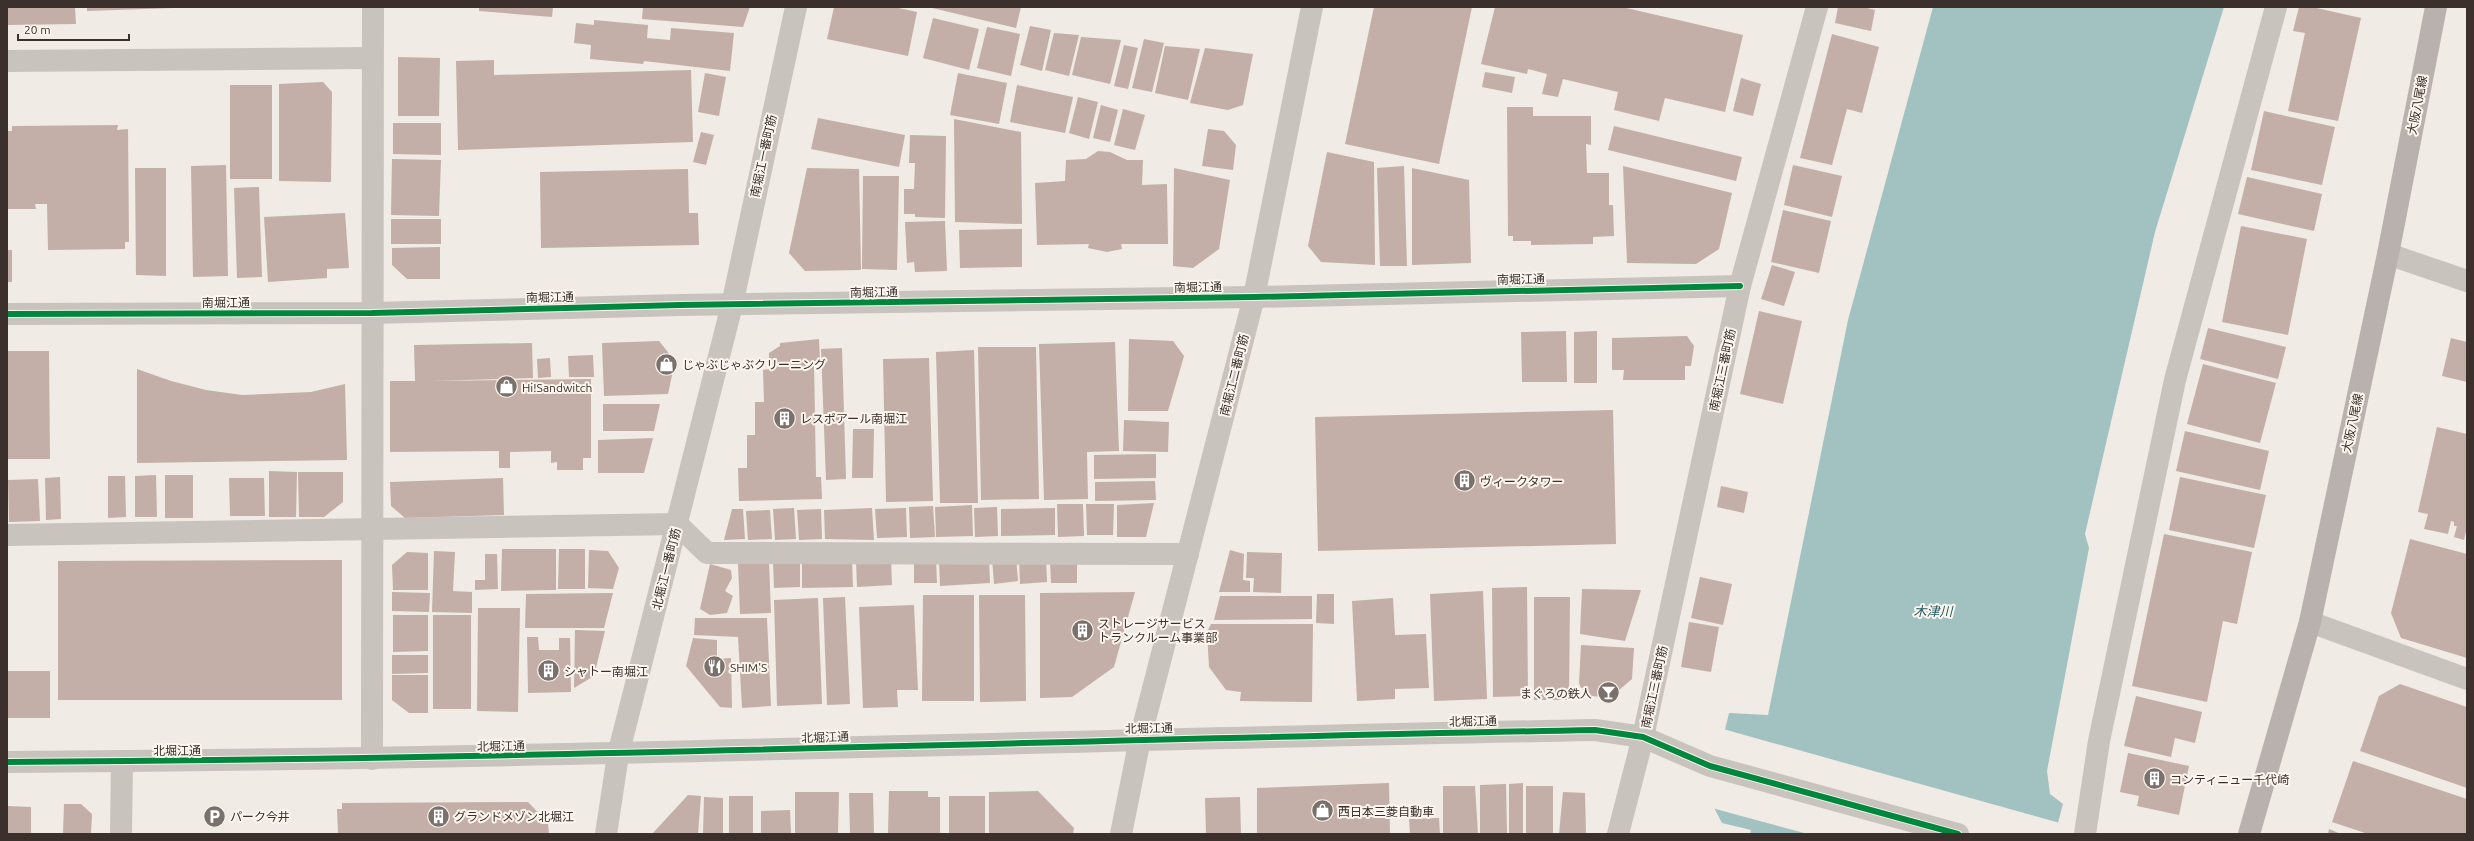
<svg xmlns="http://www.w3.org/2000/svg" width="2474" height="841" viewBox="0 0 2474 841" font-family="Ubuntu,'Noto Sans JP',sans-serif">
<style>
.water{fill:#a1c2c1}
.pier{fill:#f0ebe5}
.building{fill:#c3afa7}
.lines{fill:none;stroke-linecap:round;stroke-linejoin:round}
.minor{stroke:#c9c3be;stroke-width:22}
.major{stroke:#b8b1ad;stroke-width:22}
.cycleway-casing{stroke:#fbf5ee;stroke-width:8}
.cycleway{stroke:#00873e;stroke-width:6}
.labels{text-anchor:middle;dominant-baseline:central;stroke-width:4;stroke-linejoin:round;paint-order:stroke}
.street-label{font-size:12px;fill:#3b302b;stroke:#fbf5ee}
.poi-label{font-size:12px;fill:#3b302b;stroke:#fbf5ee;text-anchor:start}
.water-label{font-size:13px;font-style:italic;fill:#1f5a5e;stroke:#fbf5ee}
</style>
<rect width="100%" height="100%" fill="#f0ebe5"/>
<polygon class="water" points="1933,7 2224,7 2155,232 2085,534 2089,548 2047,771 2050,794 2063,804 2055,834 1750,834 1751,830 1722,823 1709,798 1729,713 1768,715 1848,320"/>
<polygon class="pier" points="1723,729 2060,823 2057,834 1808,834 1712,808 1707,798"/>
<g class="building">
<polygon points="7,7 75,7 76,24 7,25"/>
<polygon points="87,7 174,7 174,8 87,11"/>
<polygon points="479,7 553,7 552,17 479,11"/>
<polygon points="643,7 750,7 743,27 642,19"/>
<polygon points="834,7 894,7 917,12 908,56 827,39"/>
<polygon points="928,7 1021,7 1016,28"/>
<polygon points="1374,7 1472,7 1439,164 1345,144"/>
<polygon points="1495,7 1622,7 1743,35 1725,112 1665,98 1659,121 1614,110 1618,92 1563,79 1558,97 1542,94 1547,74 1528,69 1527,74 1481,64"/>
<polygon points="1838,7 1863,7 1875,10 1871,31 1835,23"/>
<polygon points="2299,7 2312,7 2361,18 2338,121 2288,111 2305,33 2293,31"/>
<polygon points="933,18 979,29 969,70 923,58"/>
<polygon points="594,20 648,25 647,38 670,40 671,28 734,33 730,71 644,61 643,64 590,59 591,45 574,43 576,23 594,25"/>
<polygon points="1030,26 1051,30 1042,71 1020,65"/>
<polygon points="987,27 1020,34 1011,76 977,68"/>
<polygon points="1054,33 1079,35 1069,76 1045,70"/>
<polygon points="1832,34 1879,47 1862,113 1847,109 1832,165 1800,158"/>
<polygon points="1081,37 1121,40 1110,84 1072,75"/>
<polygon points="1144,39 1164,43 1152,92 1132,88"/>
<polygon points="1124,45 1138,48 1128,89 1114,86"/>
<polygon points="1165,46 1200,49 1188,100 1155,93"/>
<polygon points="1205,48 1253,54 1243,105 1228,110 1190,103"/>
<polygon points="398,57 440,58 439,116 398,116"/>
<polygon points="494,60 494,75 691,70 693,142 458,150 456,61"/>
<polygon points="1485,72 1515,77 1512,93 1482,87"/>
<polygon points="705,73 726,77 719,116 698,112"/>
<polygon points="958,73 1007,83 999,124 950,115"/>
<polygon points="1741,78 1761,84 1753,116 1733,111"/>
<polygon points="323,82 332,92 331,182 279,181 279,84"/>
<rect x="230" y="85" width="42" height="94"/>
<polygon points="1017,85 1073,97 1065,133 1010,122"/>
<polygon points="1078,97 1098,102 1089,139 1069,133"/>
<polygon points="1101,105 1118,110 1110,142 1093,138"/>
<polygon points="1507,107 1533,107 1533,116 1591,116 1591,145 1586,144 1587,173 1609,173 1609,205 1613,205 1614,236 1593,237 1593,244 1531,245 1531,241 1513,241 1513,236 1508,236"/>
<polygon points="1123,109 1145,115 1135,150 1114,145"/>
<polygon points="2264,111 2335,127 2322,185 2251,170"/>
<polygon points="818,118 905,135 899,167 811,149"/>
<polygon points="954,119 1021,132 1022,224 955,222"/>
<polygon points="393,123 441,123 441,155 393,154"/>
<polygon points="118,125 117,130 128,129 129,242 125,242 125,249 48,250 47,204 35,204 36,209 7,209 7,131 12,131 12,126"/>
<polygon points="1614,126 1742,157 1736,181 1608,150"/>
<polygon points="1208,129 1224,131 1236,145 1233,170 1202,166"/>
<polygon points="701,132 714,135 706,165 693,162"/>
<polygon points="910,135 946,136 945,218 915,217 915,214 904,214 904,189 914,189 915,163 909,163"/>
<polygon points="1098,151 1110,152 1127,160 1143,160 1142,185 1167,184 1168,244 1121,244 1122,249 1107,252 1088,248 1089,244 1037,245 1035,183 1065,181 1066,160 1086,159"/>
<polygon points="1327,152 1374,162 1375,265 1321,262 1308,246"/>
<polygon points="392,159 441,160 439,216 391,215"/>
<polygon points="226,165 228,276 193,277 191,166"/>
<polygon points="1793,165 1842,176 1832,217 1784,205"/>
<polygon points="1404,166 1407,266 1380,266 1377,168"/>
<polygon points="1623,166 1732,193 1719,249 1696,264 1627,263"/>
<polygon points="135,168 166,168 166,276 136,275"/>
<polygon points="807,168 859,169 861,270 805,271 789,253"/>
<polygon points="1174,168 1230,180 1219,249 1193,268 1173,266"/>
<polygon points="1412,168 1469,180 1471,263 1412,265"/>
<polygon points="688,169 689,213 698,213 699,245 541,248 540,172"/>
<polygon points="863,176 899,176 897,270 862,269"/>
<polygon points="2247,177 2322,194 2314,231 2238,214"/>
<polygon points="259,187 262,277 237,278 234,188"/>
<polygon points="1783,210 1831,221 1819,273 1771,262"/>
<polygon points="345,213 349,268 327,269 327,278 268,282 264,217"/>
<rect x="391" y="219" width="50" height="25"/>
<polygon points="945,221 947,271 915,272 914,262 907,263 905,222"/>
<polygon points="2241,226 2307,239 2288,335 2222,322"/>
<polygon points="1022,229 1022,267 960,268 959,230"/>
<polygon points="440,247 440,279 407,279 392,265 392,248"/>
<rect x="7" y="250" width="5" height="32"/>
<polygon points="1772,265 1795,272 1784,306 1761,299"/>
<polygon points="1759,311 1802,321 1783,404 1740,394"/>
<polygon points="2208,328 2286,347 2278,379 2200,359"/>
<polygon points="1566,331 1567,382 1522,382 1521,332"/>
<polygon points="1597,331 1597,383 1574,383 1574,332"/>
<polygon points="1687,336 1694,346 1691,366 1685,366 1685,380 1623,380 1624,370 1612,370 1612,338"/>
<polygon points="2451,338 2467,342 2467,382 2442,376"/>
<polygon points="819,339 820,361 814,361 816,477 821,477 822,499 739,501 738,468 747,468 747,435 755,435 755,402 764,402 763,370 769,369 769,353 780,346 780,343"/>
<polygon points="1129,339 1173,341 1184,356 1168,411 1128,411"/>
<polygon points="659,341 675,361 668,394 604,396 602,343"/>
<polygon points="1115,342 1119,451 1087,452 1088,499 1044,500 1039,344"/>
<polygon points="532,343 533,378 430,381 591,379 591,458 583,458 583,470 557,470 557,462 551,463 551,451 510,452 510,468 499,468 499,451 390,452 390,381 415,381 414,345"/>
<polygon points="978,347 1036,347 1039,499 981,500"/>
<polygon points="842,348 846,479 826,480 821,349"/>
<polygon points="974,350 978,503 940,503 936,352"/>
<polygon points="7,351 49,351 50,459 7,459"/>
<polygon points="593,355 594,377 569,377 568,356"/>
<polygon points="550,358 551,377 538,378 537,359"/>
<polygon points="929,358 933,501 886,502 883,359"/>
<polygon points="2203,364 2276,383 2260,443 2187,424"/>
<polygon points="137,369 171,381 206,390 242,395 311,392 345,384 347,460 137,463"/>
<polygon points="603,404 660,404 654,431 603,431"/>
<polygon points="1613,410 1616,544 1318,551 1315,417"/>
<polygon points="1124,420 1169,422 1168,452 1123,451"/>
<polygon points="2437,427 2467,434 2467,527 2464,540 2454,537 2457,526 2454,526 2454,522 2451,521 2448,534 2424,529 2428,514 2418,512"/>
<polygon points="853,429 874,429 873,478 852,478"/>
<polygon points="2185,431 2269,451 2260,490 2176,471"/>
<polygon points="653,438 644,473 598,473 598,440"/>
<polygon points="1156,454 1156,478 1094,479 1094,455"/>
<polygon points="269,471 297,472 296,517 269,517"/>
<polygon points="298,472 343,472 343,502 324,517 299,517"/>
<polygon points="156,475 157,517 135,517 135,476"/>
<rect x="165" y="475" width="28" height="43"/>
<polygon points="108,476 125,476 126,517 108,518"/>
<polygon points="60,477 61,519 46,520 45,478"/>
<polygon points="2180,477 2266,495 2254,548 2169,530"/>
<polygon points="229,478 264,478 265,516 230,516"/>
<polygon points="503,478 504,515 405,518 391,506 390,482"/>
<polygon points="38,479 40,521 9,522 8,480"/>
<polygon points="1155,481 1156,500 1095,501 1095,482"/>
<polygon points="1721,486 1748,492 1744,513 1717,507"/>
<polygon points="1154,503 1146,537 1117,537 1117,505"/>
<polygon points="1057,504 1083,504 1084,536 1058,537"/>
<polygon points="1086,504 1114,504 1113,535 1087,535"/>
<polygon points="972,505 973,536 936,537 935,507"/>
<polygon points="933,506 935,537 910,538 909,507"/>
<polygon points="997,507 998,536 975,537 974,508"/>
<polygon points="794,508 796,539 775,540 773,509"/>
<polygon points="872,508 874,540 825,539 824,510"/>
<polygon points="906,508 907,537 877,538 875,509"/>
<polygon points="1055,508 1055,535 1001,536 1001,509"/>
<polygon points="732,509 743,509 745,539 724,540"/>
<polygon points="821,509 822,539 799,540 797,510"/>
<polygon points="770,510 772,539 748,540 746,511"/>
<polygon points="2164,534 2252,552 2237,624 2223,621 2207,702 2132,686"/>
<polygon points="2410,539 2467,554 2467,658 2401,638 2391,613"/>
<polygon points="502,549 556,549 556,590 501,591"/>
<polygon points="559,549 585,549 585,589 558,589"/>
<polygon points="589,550 608,551 619,568 613,589 588,588"/>
<polygon points="1230,550 1244,554 1243,580 1250,581 1250,592 1219,592"/>
<polygon points="434,551 455,552 453,591 472,592 472,613 432,612"/>
<polygon points="407,552 428,553 428,590 393,590 392,565"/>
<polygon points="1247,552 1282,553 1281,593 1253,592 1254,578 1246,578"/>
<polygon points="485,554 497,554 498,589 475,590 475,580 485,580"/>
<polygon points="1016,557 1018,581 994,584 992,558"/>
<polygon points="1046,557 1047,582 1020,584 1019,558"/>
<polygon points="852,559 853,587 802,588 802,561"/>
<polygon points="891,559 892,585 857,587 856,561"/>
<polygon points="936,559 937,583 914,583 914,560"/>
<polygon points="989,559 990,583 940,586 939,561"/>
<polygon points="1077,559 1077,583 1051,583 1050,561"/>
<polygon points="342,560 342,700 58,700 58,561"/>
<polygon points="800,561 800,587 774,588 773,562"/>
<polygon points="769,562 771,613 740,614 738,563"/>
<polygon points="710,564 731,570 732,578 725,591 733,596 727,613 710,615 700,609"/>
<polygon points="1700,577 1732,584 1723,625 1691,618"/>
<polygon points="1527,587 1528,696 1493,697 1492,588"/>
<polygon points="1582,589 1641,590 1625,641 1580,634"/>
<polygon points="1483,591 1487,699 1434,701 1430,594"/>
<polygon points="392,592 430,593 429,612 392,611"/>
<polygon points="1135,592 1114,667 1072,697 1040,698 1040,593"/>
<polygon points="613,593 604,628 525,628 526,594"/>
<polygon points="1317,594 1334,594 1334,624 1316,623"/>
<polygon points="923,595 974,595 974,701 922,701"/>
<polygon points="979,595 1025,595 1026,701 980,702"/>
<polygon points="1220,596 1312,596 1312,619 1214,620"/>
<polygon points="845,597 850,704 827,705 823,598"/>
<polygon points="1534,597 1570,597 1569,700 1534,700"/>
<polygon points="818,598 822,704 777,706 774,600"/>
<polygon points="1393,598 1395,635 1426,634 1429,688 1395,689 1395,699 1357,701 1352,601"/>
<polygon points="914,605 918,690 897,690 898,707 863,708 859,607"/>
<polygon points="478,608 520,608 518,712 477,711"/>
<polygon points="393,615 428,615 428,651 393,652"/>
<rect x="433" y="615" width="38" height="94"/>
<polygon points="695,618 767,618 771,706 742,708 738,637 694,635"/>
<polygon points="1689,622 1719,627 1711,672 1681,667"/>
<polygon points="1211,624 1313,624 1312,702 1240,701 1241,692 1226,690 1209,667 1207,632"/>
<polygon points="575,630 605,631 594,676 574,688"/>
<polygon points="527,637 538,637 539,650 559,650 559,638 570,638 571,692 528,693"/>
<polygon points="693,638 717,640 717,659 731,658 732,708 720,707 686,666"/>
<polygon points="1581,645 1634,648 1632,679 1611,697 1587,696 1588,687 1581,688 1579,683"/>
<polygon points="392,655 428,655 428,673 392,674"/>
<rect x="7" y="671" width="43" height="47"/>
<polygon points="392,675 428,675 428,713 409,713 392,700"/>
<polygon points="2400,684 2467,707 2467,788 2360,751 2379,696"/>
<polygon points="2136,696 2202,712 2195,743 2175,738 2171,757 2124,746"/>
<polygon points="2128,753 2189,766 2179,815 2137,806 2139,796 2120,792"/>
<polygon points="2353,761 2467,799 2467,834 2368,834 2332,822"/>
<polygon points="1389,783 1390,834 1257,834 1257,788"/>
<polygon points="1523,783 1523,834 1509,834 1509,784"/>
<polygon points="1506,784 1507,834 1480,834 1480,785"/>
<polygon points="1443,786 1475,786 1478,834 1443,834"/>
<rect x="1526" y="786" width="27" height="48"/>
<polygon points="889,791 928,791 928,797 940,797 940,834 888,834"/>
<polygon points="1038,791 1074,828 1073,834 989,834 989,792"/>
<polygon points="795,792 839,792 838,834 795,834"/>
<polygon points="1563,792 1585,793 1586,834 1559,834"/>
<polygon points="849,793 873,793 874,834 850,834"/>
<polygon points="688,795 701,796 698,834 652,834"/>
<rect x="729" y="796" width="24" height="38"/>
<rect x="949" y="796" width="36" height="38"/>
<polygon points="704,797 723,798 723,834 703,834"/>
<polygon points="1240,797 1241,834 1206,834 1205,798"/>
<polygon points="528,802 548,823 549,834 338,834 337,809 342,809 342,803"/>
<polygon points="64,804 81,804 92,814 91,834 63,834"/>
<polygon points="8,806 31,807 31,834 7,834"/>
<polygon points="790,810 791,834 761,834 761,811"/>
<polygon points="1439,818 1440,834 1410,834 1409,819"/>
<polygon points="2329,829 2341,834 2328,834"/>
</g>
<g class="lines">
<g class="minor">
<polyline points="7,61 372,58"/>
<polyline points="2388,254 2467,281"/>
<polyline points="7,314 372,313 680,305 1254,297 1740,286"/>
<polyline points="7,535 677,524 707,553 1188,554"/>
<polyline points="2310,622 2467,679"/>
<polyline points="372,759 373,7"/>
<path d="M7 762C537 759 1066 740 1595 730L1643 737 1710 766 1958 834"/>
<polyline points="121,834 122,761"/>
<polyline points="606,834 618,755 732,305 796,7"/>
<polyline points="1121,834 1140,739 1254,297 1312,7"/>
<polyline points="1618,834 1643,737 1740,286 1817,7"/>
<polyline points="2085,834 2099,741 2175,380 2276,7"/>
</g>
<polyline class="major" points="2249,834 2310,622 2388,254 2436,7"/>
<defs>
<g id="cycleway">
<polyline points="7,314 372,313 680,305 1254,297 1740,286"/>
<path d="M7 762C537 759 1066 740 1595 730L1643 737 1710 766 1958 834"/>
</g>
</defs>
<use href="#cycleway" class="cycleway-casing"/>
<use href="#cycleway" class="cycleway"/>
</g>
<defs>
<symbol id="shop-disc" viewBox="-11 -11 22 22"><circle r="9.5" fill="#7a716c" stroke="#fbf5ee"/><path d="M-5-2.5h2.3a2.7 3.5 0 0 1 5.4 0H5L5.5 6h-11ZM-1.5-2.5h3a1.5 2.3 0 0 0-3 0Z" fill="#fff"/></symbol>
<symbol id="building-disc" viewBox="-11 -11 22 22"><circle r="9.5" fill="#7a716c" stroke="#fbf5ee"/><path d="M-4-6H4V6H1V3H-1V6H-4ZM-2.5-4.3h1.7v1.8h-1.7ZM.8-4.3h1.7v1.8H.8ZM-2.5-1h1.7V.8h-1.7ZM.8-1h1.7V.8H.8Z" fill="#fff"/></symbol>
<symbol id="restaurant-disc" viewBox="-11 -11 22 22"><circle r="9.5" fill="#7a716c" stroke="#fbf5ee"/><path d="M-5-6h1v4h1v-4h1v4h1v-4h1v5L-1.5 .5V6h-2V.5L-5-1ZM5-6V6H3V1.5H1.5Q1.5-4 5-6Z" fill="#fff"/></symbol>
<symbol id="bar-disc" viewBox="-11 -11 22 22"><circle r="9.5" fill="#7a716c" stroke="#fbf5ee"/><path d="M-6-5H6L.8 .8V4.5H3.5V6h-7V4.5H-.8V.8Z" fill="#fff"/></symbol>
<symbol id="parking-disc" viewBox="-11 -11 22 22"><circle r="9.5" fill="#7a716c" stroke="#fbf5ee"/><path d="M-3.5-5.5H1a3.5 3.5 0 0 1 0 7H-1V5.5H-3.5ZM-1-3.4V-.6H.8a1.4 1.4 0 0 0 0-2.8Z" fill="#fff"/></symbol>
</defs>
<g fill-rule="evenodd">
<use href="#shop-disc" x="654" y="352" width="25" height="25"/>
<use href="#shop-disc" x="494" y="374" width="25" height="25"/>
<use href="#building-disc" x="772" y="406" width="25" height="25"/>
<use href="#building-disc" x="1452" y="468" width="25" height="25"/>
<use href="#building-disc" x="1070" y="618" width="25" height="25"/>
<use href="#restaurant-disc" x="702" y="654" width="25" height="25"/>
<use href="#building-disc" x="536" y="658" width="25" height="25"/>
<use href="#bar-disc" x="1596" y="680" width="25" height="25"/>
<use href="#building-disc" x="2142" y="766" width="25" height="25"/>
<use href="#shop-disc" x="1310" y="798" width="25" height="25"/>
<use href="#parking-disc" x="202" y="804" width="25" height="25"/>
<use href="#building-disc" x="426" y="804" width="25" height="25"/>
</g>
<g class="labels">
<g class="street-label">
<text transform="translate(2417 105) rotate(-79)">大阪八尾線</text>
<text transform="translate(763 156) rotate(-78)">南堀江一番町筋</text>
<text transform="translate(1521 279) rotate(-1)">南堀江通</text>
<text transform="translate(1198 287) rotate(-1)">南堀江通</text>
<text transform="translate(874 292) rotate(-1)">南堀江通</text>
<text transform="translate(550 297) rotate(-1)">南堀江通</text>
<text x="226" y="302">南堀江通</text>
<text transform="translate(1722 370) rotate(-78)">南堀江三番町筋</text>
<text transform="translate(1234 375) rotate(-76)">南堀江二番町筋</text>
<text transform="translate(2352 423) rotate(-78)">大阪八尾線</text>
<text transform="translate(666 569) rotate(-76)">北堀江一番町筋</text>
<text transform="translate(1654 687) rotate(-78)">南堀江三番町筋</text>
<text transform="translate(1473 721) rotate(-1)">北堀江通</text>
<text transform="translate(1149 728) rotate(-1)">北堀江通</text>
<text transform="translate(825 737) rotate(-2)">北堀江通</text>
<text transform="translate(501 746) rotate(-1)">北堀江通</text>
<text x="177" y="750">北堀江通</text>
</g>
<g class="poi-label">
<text x="682" y="364">じゃぶじゃぶクリーニング</text>
<text x="522" y="387">Hi!Sandwitch</text>
<text x="800" y="418">レスポアール南堀江</text>
<text x="1480" y="481">ヴィークタワー</text>
<text x="1098" y="623">ストレージサービス<tspan x="1098" dy="14">トランクルーム事業部</tspan></text>
<text x="730" y="667">SHIM'S</text>
<text x="564" y="671">シャトー南堀江</text>
<text x="1592" y="693" text-anchor="end">まぐろの鉄人</text>
<text x="2170" y="779">コンティニュー千代崎</text>
<text x="1338" y="811">西日本三菱自動車</text>
<text x="230" y="816">パーク今井</text>
<text x="454" y="816">グランドメゾン北堀江</text>
</g>
<g class="water-label">
<text x="1933" y="611">木津川</text>
</g>
</g>
<rect width="2474" height="841" fill="none" stroke="#3b302b" stroke-width="16"/>
<path d="M18 34v6h111v-6" fill="none" stroke="#3b302b" stroke-width="2"/>
<text x="24" y="34" font-size="12" fill="#3b302b" stroke="#fbf5ee" stroke-width="3" paint-order="stroke">20 m</text>
</svg>
